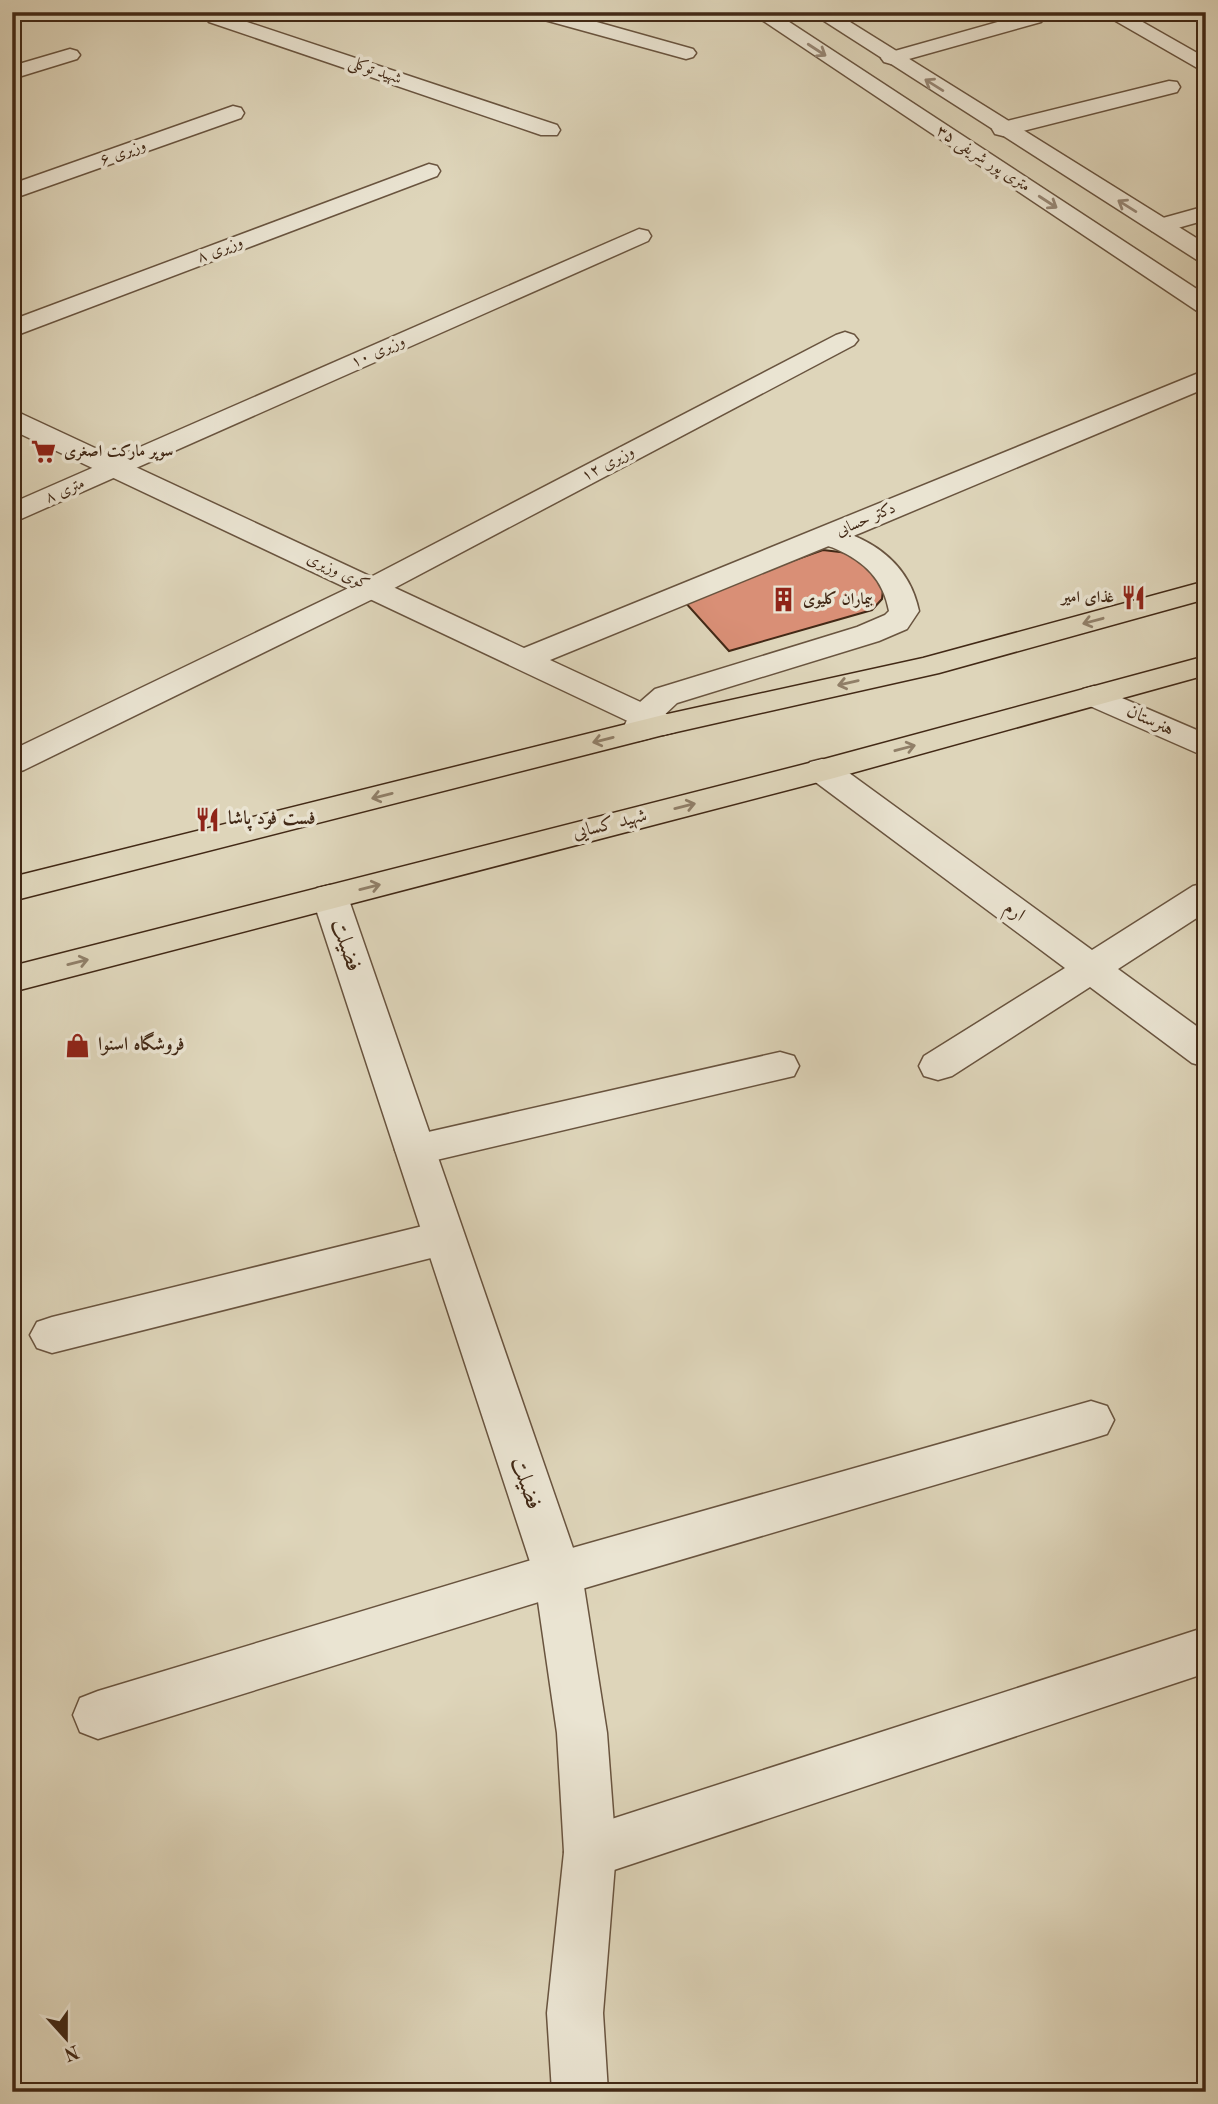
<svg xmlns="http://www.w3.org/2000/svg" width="1218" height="2104" viewBox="0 0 1218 2104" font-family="'Old Standard TT',Amiri,serif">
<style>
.building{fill:#d98f76;stroke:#422916;stroke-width:2}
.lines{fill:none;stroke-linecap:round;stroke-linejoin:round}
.minor-casing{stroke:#69543f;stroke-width:3}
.tertiary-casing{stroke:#69543f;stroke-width:3}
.primary-casing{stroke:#422916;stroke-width:3}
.minor{fill:#eae4d2;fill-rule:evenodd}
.tertiary{fill:#eae4d2;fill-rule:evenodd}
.primary{fill:#ded5ba;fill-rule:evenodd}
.oneway{stroke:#968674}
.oneway2{stroke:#907f68}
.labels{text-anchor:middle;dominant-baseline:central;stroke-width:7;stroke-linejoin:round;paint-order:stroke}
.far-street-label{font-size:16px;fill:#422916;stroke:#eae4d2}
.far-poi-label{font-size:16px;font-weight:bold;fill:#422916;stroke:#eae4d2;text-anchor:start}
.street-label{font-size:19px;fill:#422916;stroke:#eae4d2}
.poi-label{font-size:19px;font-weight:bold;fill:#422916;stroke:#eae4d2;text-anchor:start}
.near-street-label{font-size:23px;fill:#422916;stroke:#eae4d2}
</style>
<rect width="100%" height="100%" fill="#ded5ba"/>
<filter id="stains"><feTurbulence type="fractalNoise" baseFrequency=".00286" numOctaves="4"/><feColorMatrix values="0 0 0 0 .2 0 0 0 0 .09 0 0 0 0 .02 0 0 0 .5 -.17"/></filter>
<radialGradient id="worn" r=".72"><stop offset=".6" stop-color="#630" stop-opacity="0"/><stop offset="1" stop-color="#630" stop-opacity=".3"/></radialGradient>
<polygon class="building" points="823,550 848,553 880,575 883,589 882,599 872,610 729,651 683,600"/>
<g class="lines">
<defs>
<g id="minor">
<polygon points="213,12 241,12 235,18 557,125 560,130 557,135 541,135 209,22 206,18"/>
<polygon points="527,12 561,12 693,49 696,53 693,57 686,59 530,16"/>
<polygon points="1033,12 1041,14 1044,18 1041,22 891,64 884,62 881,58 884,54"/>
<polygon points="1100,12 1125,12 1206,58 1206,73"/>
<polygon points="70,49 77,51 80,55 77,59 12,79 12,66"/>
<polygon points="1169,81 1177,82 1180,87 1177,92 1003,136 995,134 992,129 995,124"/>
<polygon points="233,106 241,108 244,113 241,118 12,199 12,184"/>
<polygon points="429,164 437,166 440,171 437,176 12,337 12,320"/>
<polygon points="1206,206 1206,220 1160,233 1152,231 1148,226 1152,221"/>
<polygon points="639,229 648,231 651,236 648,241 12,523 12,503"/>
<polygon points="845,332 854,335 858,340 854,345 383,594 24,770 12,774 12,750 361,582 836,335"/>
<path d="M827 527C872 538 909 563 919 611L907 629 879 641 677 703 659 720 650 738 638 741 626 738 622 731 632 709 655 689 857 627 885 615 889 611C883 579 865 562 836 549 827 545 818 544 812 536L817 530Z"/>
<polygon points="822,759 834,762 1092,950 1193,886 1206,883 1206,912 1118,969 1206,1033 1206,1067 1192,1063 1090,987 952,1076 938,1080 924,1076 919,1066 924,1056 1065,968 810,778 805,770 810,762"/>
<polygon points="780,1052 794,1056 799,1066 794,1076 415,1165 401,1161 395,1150 401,1139 415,1135"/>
<polygon points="443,1221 458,1226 464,1238 458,1250 443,1255 52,1353 37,1348 30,1335 37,1322 52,1317"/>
<polygon points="1091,1401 1107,1406 1114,1420 1107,1434 1091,1439 558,1596 98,1739 80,1732 73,1715 80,1698 98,1691 558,1552"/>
<polygon points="1206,1627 1206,1673 590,1878 571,1871 564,1852 571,1833 590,1826"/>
</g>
<g id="tertiary">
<polygon points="750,12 774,12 1206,295 1206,314 1197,311"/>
<polygon points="810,12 834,12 1206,244 1206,262 1197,260"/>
<polygon points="1206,370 1206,388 863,532 550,660 675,718 679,725 675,732 663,735 651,732 12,430 12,412 22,414 524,648"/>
<polygon points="1094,686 1206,734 1206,757 1083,703 1078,696 1083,689"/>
<polygon points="330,885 343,888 348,897 582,1574 607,1733 616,1852 603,2013 608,2092 552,2092 547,2013 564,1852 557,1733 534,1574 312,897 317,888"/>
</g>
<g id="primary">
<polygon points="1206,581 1206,599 939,673 663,735 12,901 12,877 663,715 923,658"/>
<polygon points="1206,656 1206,675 834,778 12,992 12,966 817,761"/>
</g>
</defs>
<use href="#minor" class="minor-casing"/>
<use href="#tertiary" class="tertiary-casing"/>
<use href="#primary" class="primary-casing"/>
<use href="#minor" class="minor"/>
<use href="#tertiary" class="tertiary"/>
<use href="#primary" class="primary"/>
</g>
<defs><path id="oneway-shaft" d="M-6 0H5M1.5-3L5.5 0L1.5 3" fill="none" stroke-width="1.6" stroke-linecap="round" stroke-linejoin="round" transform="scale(1.75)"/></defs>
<g class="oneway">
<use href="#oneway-shaft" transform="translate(817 50) rotate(33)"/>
<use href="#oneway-shaft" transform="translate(934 85) rotate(-148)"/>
<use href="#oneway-shaft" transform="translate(1048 202) rotate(33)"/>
<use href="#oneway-shaft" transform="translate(1127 206) rotate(-148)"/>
</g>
<g class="oneway2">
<use href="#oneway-shaft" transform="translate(1093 621) rotate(165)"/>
<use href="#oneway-shaft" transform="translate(848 683) rotate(167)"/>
<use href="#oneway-shaft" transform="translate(603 740) rotate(166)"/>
<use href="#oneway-shaft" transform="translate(905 748) rotate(-15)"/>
<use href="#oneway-shaft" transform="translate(382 796) rotate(166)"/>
<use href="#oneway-shaft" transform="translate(685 806) rotate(-14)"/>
<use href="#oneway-shaft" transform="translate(370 887) rotate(-14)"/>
<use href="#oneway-shaft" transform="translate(78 962) rotate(-14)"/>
</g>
<defs>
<symbol id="supermarket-bare" viewBox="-9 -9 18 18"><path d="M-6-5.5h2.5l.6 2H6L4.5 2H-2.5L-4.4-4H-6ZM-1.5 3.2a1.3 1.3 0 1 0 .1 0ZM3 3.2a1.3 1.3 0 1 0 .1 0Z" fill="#8f2418" stroke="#eae4d2" stroke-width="2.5" paint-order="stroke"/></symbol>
<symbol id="restaurant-bare" viewBox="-9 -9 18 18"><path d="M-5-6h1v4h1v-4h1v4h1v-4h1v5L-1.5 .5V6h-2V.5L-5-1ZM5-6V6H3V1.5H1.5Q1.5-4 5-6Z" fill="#8f2418" stroke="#eae4d2" stroke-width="2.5" paint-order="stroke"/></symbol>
<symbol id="building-bare" viewBox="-9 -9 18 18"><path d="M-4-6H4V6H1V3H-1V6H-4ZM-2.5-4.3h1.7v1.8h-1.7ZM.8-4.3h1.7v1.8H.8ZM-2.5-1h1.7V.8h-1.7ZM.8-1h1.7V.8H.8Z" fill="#8f2418" stroke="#eae4d2" stroke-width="2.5" paint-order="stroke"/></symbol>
<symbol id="shop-bare" viewBox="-9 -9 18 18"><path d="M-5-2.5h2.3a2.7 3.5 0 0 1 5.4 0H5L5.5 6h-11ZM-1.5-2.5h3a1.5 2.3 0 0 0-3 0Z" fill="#8f2418" stroke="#eae4d2" stroke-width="2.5" paint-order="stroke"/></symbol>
</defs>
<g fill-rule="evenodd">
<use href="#supermarket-bare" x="26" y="434" width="35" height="35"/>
<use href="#restaurant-bare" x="1116" y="580" width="35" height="35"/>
<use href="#building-bare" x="766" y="582" width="35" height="35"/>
<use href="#restaurant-bare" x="190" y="802" width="35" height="35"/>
<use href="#shop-bare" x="60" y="1028" width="35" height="35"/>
</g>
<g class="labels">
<g class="far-street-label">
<text transform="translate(375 71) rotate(19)">شهید توکلی</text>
<text transform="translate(123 153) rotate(-20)">وزیری ۶</text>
<text transform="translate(983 159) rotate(33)">۳۵ متری پور شریفی</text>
<text transform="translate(220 250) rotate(-21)">وزیری ۸</text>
<text transform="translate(378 352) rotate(-24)">وزیری ۱۰</text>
<text transform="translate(608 464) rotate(-28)">وزيری ۱۲</text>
<text transform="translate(65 491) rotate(-23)">متری ۸</text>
<text transform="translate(866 520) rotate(-23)">دکتر حسابی</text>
<text transform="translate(338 572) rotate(25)">کوی وزیری</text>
</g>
<g class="far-poi-label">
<text x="64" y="452">سوپر مارکت اصغری</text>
<text x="1114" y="598" text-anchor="end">غذای امیر</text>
<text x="803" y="600">بیماران کلیوی</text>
</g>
<g class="street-label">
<text transform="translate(1150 721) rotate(25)">هنرستان</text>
<text transform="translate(610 825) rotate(-14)">شهید کسایی</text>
<text transform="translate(1014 912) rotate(36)">ارم</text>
</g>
<g class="poi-label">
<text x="228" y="819">فست فود پاشا</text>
<text x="98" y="1045">فروشگاه اسنوا</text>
</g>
<g class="near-street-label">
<text transform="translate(346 945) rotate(71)">فضیلت</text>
<text transform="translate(526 1483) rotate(71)">فضیلت</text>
</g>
</g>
<rect width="1218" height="2104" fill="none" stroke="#ded5ba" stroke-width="42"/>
<rect x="14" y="14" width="1190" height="2076" fill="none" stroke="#422916" stroke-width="3.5"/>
<rect x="21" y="21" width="1176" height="2062" fill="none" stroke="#422916" stroke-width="2"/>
<g transform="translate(66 2038) rotate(159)" stroke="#eae4d2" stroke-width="5" paint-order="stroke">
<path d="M0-5L12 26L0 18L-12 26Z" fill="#422916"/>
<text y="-10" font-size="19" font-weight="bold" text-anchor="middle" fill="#422916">N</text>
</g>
<rect width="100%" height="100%" filter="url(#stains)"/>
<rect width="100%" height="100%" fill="url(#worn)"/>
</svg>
